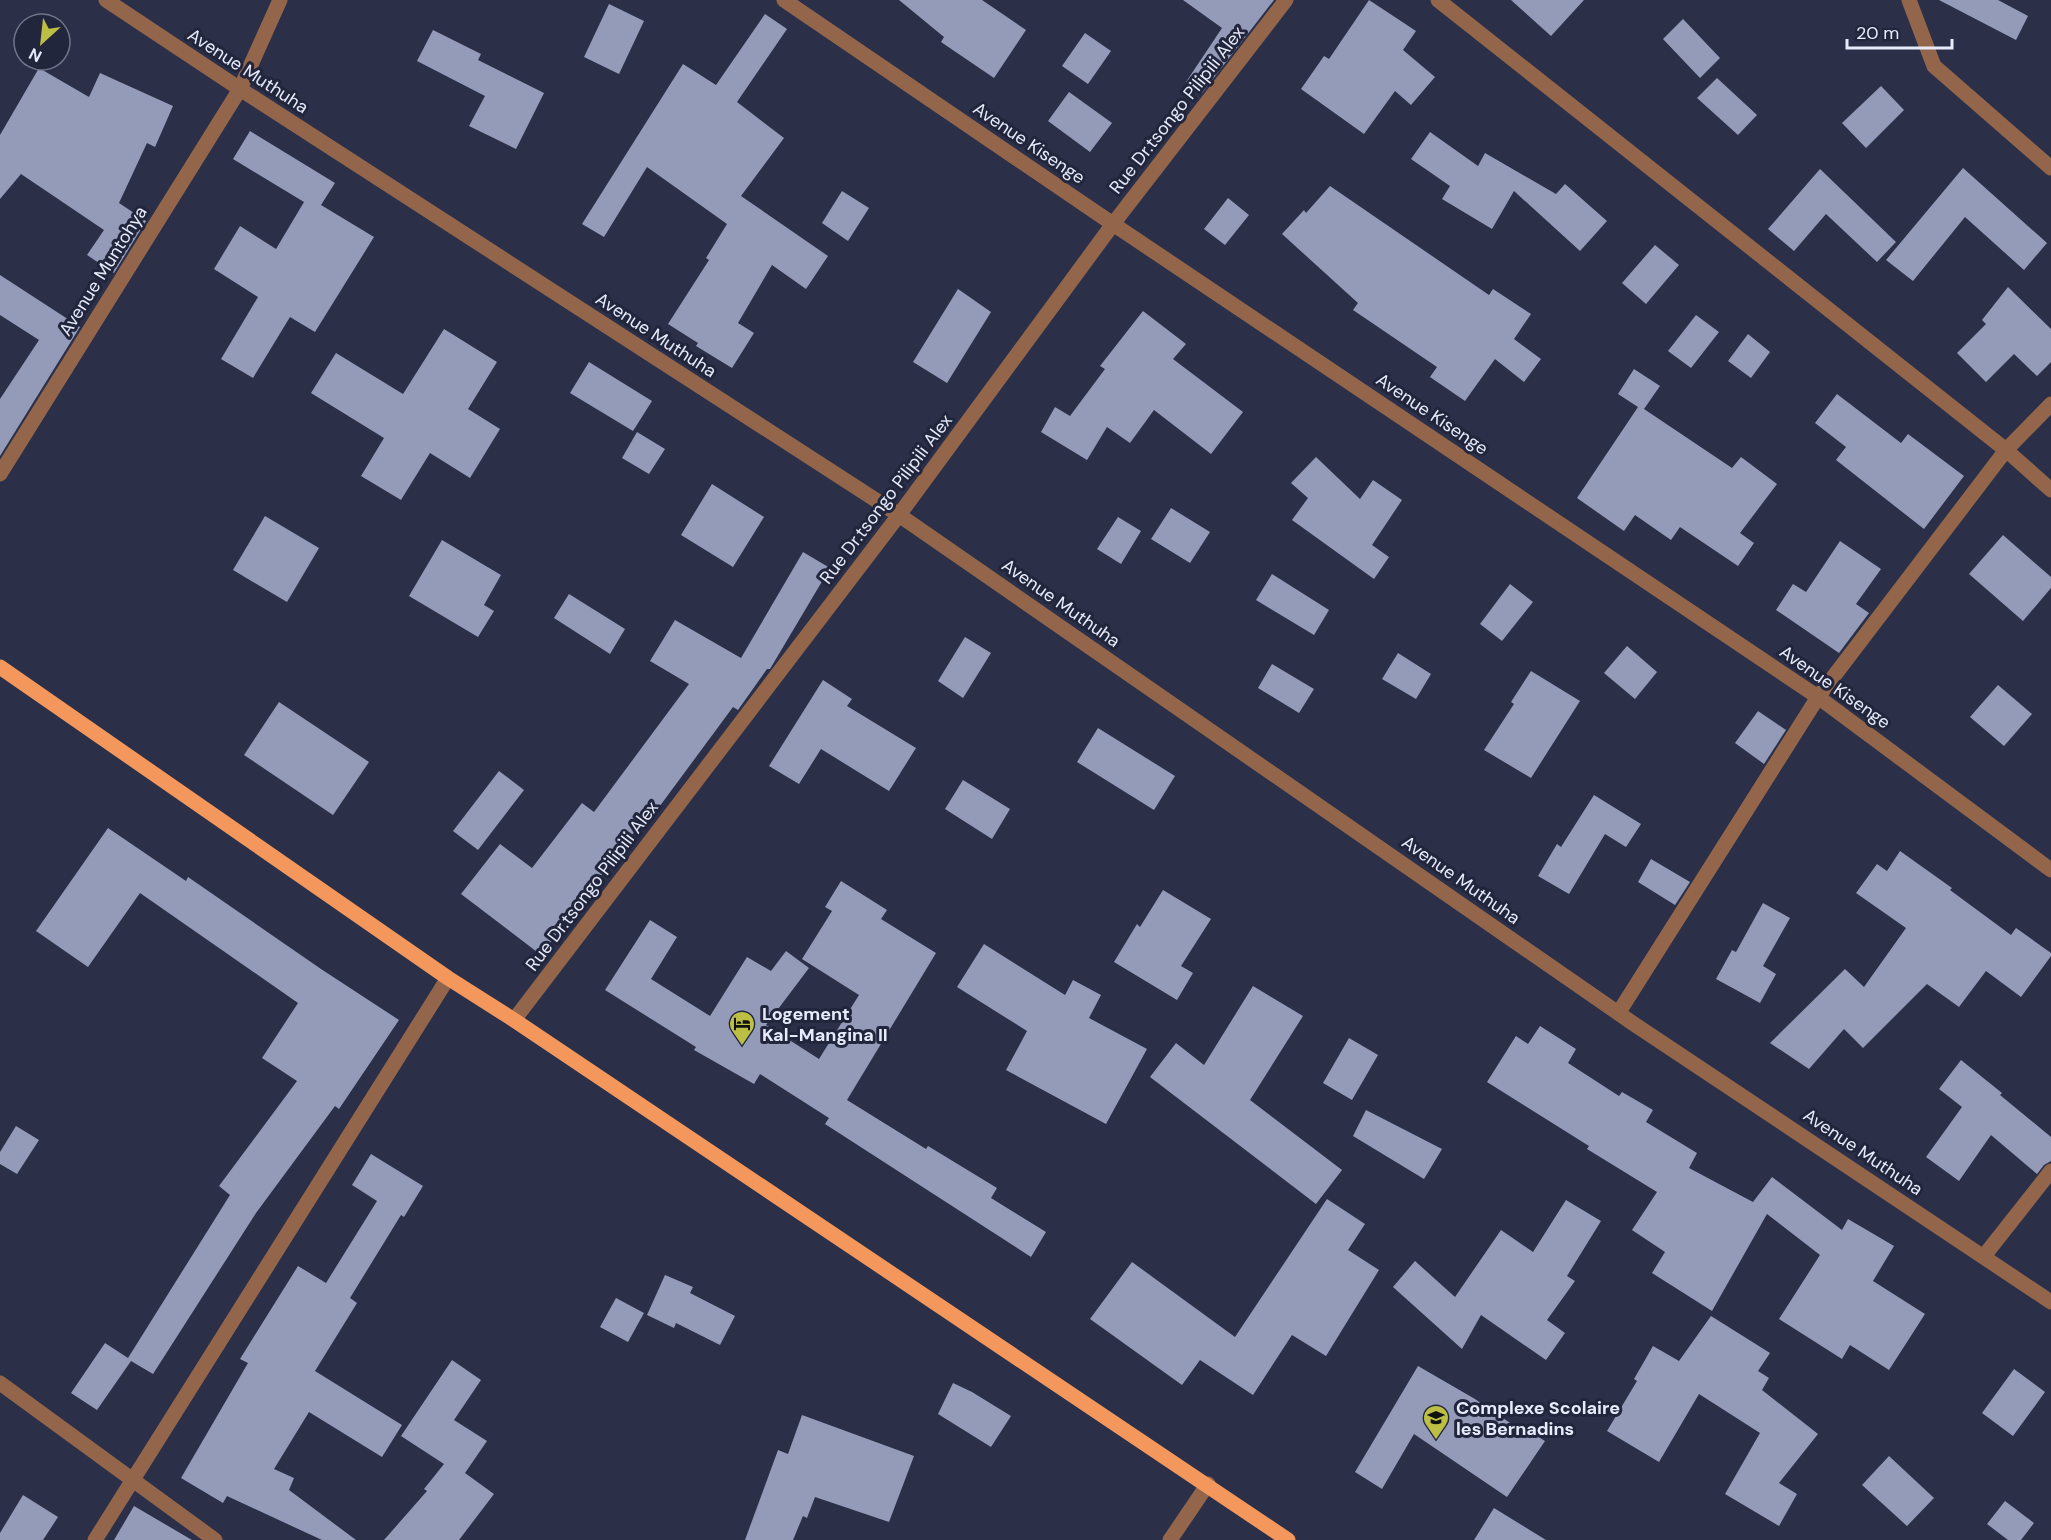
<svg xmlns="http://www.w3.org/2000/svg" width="2051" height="1540" viewBox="0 0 2051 1540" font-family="'DM Sans',sans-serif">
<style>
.building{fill:#949bb8}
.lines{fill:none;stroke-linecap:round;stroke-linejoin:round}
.minor{stroke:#93664b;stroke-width:15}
.major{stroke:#f3975d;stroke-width:15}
.labels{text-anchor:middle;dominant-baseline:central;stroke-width:6;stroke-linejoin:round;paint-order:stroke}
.street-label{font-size:18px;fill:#e7ebfb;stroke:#22263d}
.poi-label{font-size:18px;font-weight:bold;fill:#e7ebfb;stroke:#22263d;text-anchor:start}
</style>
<rect width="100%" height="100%" fill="#2b3048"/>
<g class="building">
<polygon points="899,0 982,0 1026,30 994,78 941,42 944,37"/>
<polygon points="1183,0 1274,0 1202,93 1186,82 1222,28"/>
<polygon points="1369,0 1416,31 1403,50 1435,77 1411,105 1395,91 1364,134 1301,89 1324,56 1329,59"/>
<polygon points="1511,0 1584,0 1551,36"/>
<polygon points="1939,0 1998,0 2028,16 2016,40"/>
<polygon points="609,4 644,21 619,74 584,57"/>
<polygon points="765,14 787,29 737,102 784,138 741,196 828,256 806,289 772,265 738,323 754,333 732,368 696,346 698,343 668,324 709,260 706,258 727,224 647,167 604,237 582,224 683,64 716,85"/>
<polygon points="1683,19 1720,58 1700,78 1663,39"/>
<polygon points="433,30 481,54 478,60 544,93 516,149 469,126 485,96 417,61"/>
<polygon points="1085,33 1111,51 1088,84 1062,66"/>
<polygon points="39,68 89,97 100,73 173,106 155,147 147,143 119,203 146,221 114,273 87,255 104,230 21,174 0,199 0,135"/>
<polygon points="1717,78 1757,115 1738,135 1697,98"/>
<polygon points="1881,86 1904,110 1866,148 1842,123"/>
<polygon points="1069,92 1112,123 1090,152 1048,121"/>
<polygon points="250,131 335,183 321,205 374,237 315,332 290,317 253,378 221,359 258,297 214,269 240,226 276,249 304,202 233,159"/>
<polygon points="1430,132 1478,166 1485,153 1556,194 1565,184 1607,221 1580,251 1514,191 1492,229 1442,199 1450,186 1411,159"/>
<polygon points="1963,168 2047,243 2024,270 1965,217 1913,281 1886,260"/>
<polygon points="1820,169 1896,242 1877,262 1826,214 1794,251 1768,229"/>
<polygon points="1330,186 1489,295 1493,289 1531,314 1514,339 1541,359 1524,382 1495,359 1465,401 1430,377 1437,367 1353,310 1358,303 1282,234 1304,210 1306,213"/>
<polygon points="842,191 869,208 848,241 822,223"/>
<polygon points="1228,198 1249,215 1225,245 1204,229"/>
<polygon points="1655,245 1679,265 1646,304 1622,283"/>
<polygon points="0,275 80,327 0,456 0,399 39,340 0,315"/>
<polygon points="2008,287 2051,329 2051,362 2037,376 2014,354 1986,382 1957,353 1986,324 1982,320"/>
<polygon points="958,289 991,312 947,383 913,362"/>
<polygon points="1143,311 1186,344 1173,359 1243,412 1211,454 1154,410 1130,443 1107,427 1087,460 1041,432 1055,407 1070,416 1105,369 1100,366"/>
<polygon points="1696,315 1719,332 1691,368 1668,351"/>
<polygon points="444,329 497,362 468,409 500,429 470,478 430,453 401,500 361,476 384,438 311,393 336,353 403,394"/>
<polygon points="1748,334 1770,352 1751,378 1728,361"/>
<polygon points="589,362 652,401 633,431 570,393"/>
<polygon points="1634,369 1660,386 1644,409 1732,468 1741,457 1777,484 1740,533 1754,543 1738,566 1680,527 1671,540 1635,515 1624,531 1577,498 1638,407 1618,394"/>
<polygon points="1837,394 1901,443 1908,434 1964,476 1924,529 1836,460 1846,447 1815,423"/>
<polygon points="637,432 665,449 649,474 622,458"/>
<polygon points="1316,457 1360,499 1373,480 1402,500 1372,545 1389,557 1374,579 1292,520 1308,498 1291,483"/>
<polygon points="712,484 764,517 733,567 681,535"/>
<polygon points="1171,508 1210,532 1190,563 1151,539"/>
<polygon points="265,516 319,548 287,602 233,570"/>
<polygon points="1118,517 1141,531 1121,564 1097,549"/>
<polygon points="2003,535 2051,577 2051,588 2023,621 1969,574"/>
<polygon points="442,540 501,575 484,605 494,611 478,637 409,596"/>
<polygon points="1840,541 1881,569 1856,604 1869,613 1839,653 1776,610 1793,584 1806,592"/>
<polygon points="803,552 830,568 770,669 767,669 738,710 733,707 651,818 647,815 541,955 461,894 500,844 532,868 582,803 594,812 689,684 650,661 675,620 741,658"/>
<polygon points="1272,574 1329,610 1314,635 1256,600"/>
<polygon points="1510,584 1533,602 1502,641 1480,624"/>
<polygon points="569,594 625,629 610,654 554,618"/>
<polygon points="965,637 991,653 963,698 938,681"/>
<polygon points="1627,646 1657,672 1635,699 1604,673"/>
<polygon points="1398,653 1431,674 1416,699 1382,679"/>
<polygon points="1272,664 1314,689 1299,713 1258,688"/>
<polygon points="1531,671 1580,701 1531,778 1484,750 1514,704 1511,702"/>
<polygon points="823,680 852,699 847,706 916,748 889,791 821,749 799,784 769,766"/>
<polygon points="1998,685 2032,714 2004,746 1970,717"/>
<polygon points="279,702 369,762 333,815 244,755"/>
<polygon points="1758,711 1786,730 1764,764 1735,743"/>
<polygon points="1098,728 1175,776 1154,810 1077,762"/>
<polygon points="499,771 524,790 478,850 453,831"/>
<polygon points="963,780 1010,809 992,839 945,809"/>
<polygon points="1594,795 1641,824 1626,847 1605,834 1569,894 1538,876 1557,844 1561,847"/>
<polygon points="108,828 186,881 188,877 321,969 399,1020 339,1109 335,1106 256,1213 153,1374 131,1361 97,1410 71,1393 105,1343 128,1358 230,1195 219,1186 297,1081 262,1058 298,1003 140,893 88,967 36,931"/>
<polygon points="1900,851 1952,888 1950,890 2011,935 2016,928 2051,953 2051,956 2021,997 1986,971 1959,1007 1927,984 1863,1048 1844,1029 1809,1069 1770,1043 1845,969 1864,987 1906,928 1856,893 1877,864 1887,871"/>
<polygon points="1651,859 1690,882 1675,905 1638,882"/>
<polygon points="841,881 887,910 881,919 936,953 847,1100 926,1149 928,1146 997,1188 991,1198 1046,1232 1031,1257 825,1124 829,1118 760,1074 754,1084 694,1050 696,1047 605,990 650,920 677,937 651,979 710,1016 747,957 771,971 786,951 809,968 766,1025 819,1059 859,995 802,959 832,911 825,907"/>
<polygon points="1163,890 1211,919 1181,966 1193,973 1177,1000 1114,962 1137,924 1140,927"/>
<polygon points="1763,903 1790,918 1763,966 1776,974 1760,1003 1716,979 1732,950 1736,952"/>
<polygon points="984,944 1065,995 1073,980 1101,995 1089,1018 1147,1049 1106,1124 1006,1070 1027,1031 957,987"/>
<polygon points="1253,986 1303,1016 1250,1100 1342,1170 1316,1204 1150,1077 1176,1043 1204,1065"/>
<polygon points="1540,1026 1576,1049 1568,1063 1619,1096 1622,1092 1653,1110 1646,1122 1697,1153 1689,1168 1753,1202 1772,1177 1842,1230 1848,1219 1894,1246 1873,1281 1925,1314 1889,1370 1850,1345 1842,1359 1779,1319 1820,1255 1767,1214 1712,1311 1652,1273 1665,1252 1632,1230 1657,1192 1587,1149 1589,1146 1487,1082 1516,1036 1528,1044"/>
<polygon points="1349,1038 1378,1055 1352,1100 1323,1083"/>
<polygon points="1961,1060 2002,1093 2000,1095 2051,1137 2051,1161 2044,1165 2037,1174 1991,1135 1959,1181 1926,1157 1962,1107 1939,1089"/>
<polygon points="1366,1110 1442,1149 1424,1179 1353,1136"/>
<polygon points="16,1126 39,1140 17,1174 0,1164 0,1152"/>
<polygon points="371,1154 423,1186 404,1217 401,1215 350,1298 357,1303 315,1371 402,1425 382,1457 309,1412 274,1469 294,1478 289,1490 356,1540 322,1540 227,1496 223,1503 181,1478 248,1363 240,1359 298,1266 326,1283 377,1201 352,1185"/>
<polygon points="1327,1199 1365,1224 1348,1250 1379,1270 1326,1356 1292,1335 1253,1395 1200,1360 1182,1385 1090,1319 1132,1262 1235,1337"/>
<polygon points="1566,1200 1601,1221 1567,1276 1575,1281 1547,1320 1565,1333 1546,1360 1481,1315 1462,1349 1393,1287 1415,1261 1455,1297 1501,1230 1533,1252"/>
<polygon points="665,1275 693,1287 690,1293 735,1316 720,1345 676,1323 674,1328 647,1315"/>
<polygon points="616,1298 644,1313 628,1342 600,1327"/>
<polygon points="1711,1316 1770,1353 1758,1371 1769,1378 1762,1390 1818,1434 1779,1483 1797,1494 1779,1526 1725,1494 1760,1433 1699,1394 1659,1462 1607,1431 1637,1381 1634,1379 1653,1346 1679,1361"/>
<polygon points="452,1360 481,1380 454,1420 487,1441 465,1473 494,1494 459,1540 384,1540 427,1491 424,1489 444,1464 401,1436"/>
<polygon points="1418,1366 1475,1399 1519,1429 1521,1426 1545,1441 1507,1497 1414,1434 1382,1489 1355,1472"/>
<polygon points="2014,1369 2045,1392 2013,1436 1982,1413"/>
<polygon points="953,1383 972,1392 1011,1416 991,1447 938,1414"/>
<polygon points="802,1415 914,1456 889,1522 815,1497 807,1518 803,1516 793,1540 745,1540 778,1450 788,1454"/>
<polygon points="1889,1456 1934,1498 1907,1526 1862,1485"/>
<polygon points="23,1495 58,1517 43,1540 0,1540 0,1533"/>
<polygon points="2005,1501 2034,1523 2021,1540 2008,1540 1987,1524"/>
<polygon points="134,1506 192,1540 114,1540"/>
<polygon points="1494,1508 1546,1540 1474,1540"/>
</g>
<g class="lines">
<g class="minor">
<polyline points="106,0 240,89 899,515 1631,1022 2051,1302"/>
<polyline points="784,0 1113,224 1818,697 2051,870"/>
<polyline points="1438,0 2006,450 2051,490"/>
<polyline points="1909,0 1934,66 2051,168"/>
<polyline points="0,474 240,89 280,0"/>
<polyline points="1619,1012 1818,697 2006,450 2051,404"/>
<polyline points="514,1020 899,515 1113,224 1286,0"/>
<polyline points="1984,1256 2051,1171"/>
<polyline points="0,1383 215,1540"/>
<polyline points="95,1540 448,978"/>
<polyline points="1170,1540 1208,1484"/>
</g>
<polyline class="major" points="0,667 448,978 514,1020 1288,1540"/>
</g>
<defs>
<symbol id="hotel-pin" viewBox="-11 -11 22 30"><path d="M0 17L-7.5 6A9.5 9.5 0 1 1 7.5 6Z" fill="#bcbf44" stroke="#22263d"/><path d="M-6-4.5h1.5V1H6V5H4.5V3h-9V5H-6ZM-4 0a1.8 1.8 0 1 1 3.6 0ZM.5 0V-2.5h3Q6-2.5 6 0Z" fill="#111"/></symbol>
<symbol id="school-pin" viewBox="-11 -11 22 30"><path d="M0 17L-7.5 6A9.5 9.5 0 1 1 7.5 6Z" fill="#bcbf44" stroke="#22263d"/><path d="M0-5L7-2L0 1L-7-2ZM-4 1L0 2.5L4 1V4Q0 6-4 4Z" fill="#111"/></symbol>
</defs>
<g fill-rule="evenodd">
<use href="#hotel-pin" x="727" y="1009" width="30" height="40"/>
<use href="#school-pin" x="1421" y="1403" width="30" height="40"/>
</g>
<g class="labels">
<g class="street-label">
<text transform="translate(248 71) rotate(33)">Avenue Muthuha</text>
<text transform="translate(1177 110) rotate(-52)">Rue Dr.tsongo Pilipili Alex</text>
<text transform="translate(1029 143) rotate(34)">Avenue Kisenge</text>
<text transform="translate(103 271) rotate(-58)">Avenue Muntohya</text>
<text transform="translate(656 335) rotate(33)">Avenue Muthuha</text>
<text transform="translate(1432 414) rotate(34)">Avenue Kisenge</text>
<text transform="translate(886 499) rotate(-53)">Rue Dr.tsongo Pilipili Alex</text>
<text transform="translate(1061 603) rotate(35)">Avenue Muthuha</text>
<text transform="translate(1835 687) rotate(35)">Avenue Kisenge</text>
<text transform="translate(1461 880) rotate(35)">Avenue Muthuha</text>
<text transform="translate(592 886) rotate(-53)">Rue Dr.tsongo Pilipili Alex</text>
<text transform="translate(1863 1152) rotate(34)">Avenue Muthuha</text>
</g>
<g class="poi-label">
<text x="762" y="1014">Logement<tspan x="762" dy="21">Kal-Mangina II</tspan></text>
<text x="1456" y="1408">Complexe Scolaire<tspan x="1456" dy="21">les Bernadins</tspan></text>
</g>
</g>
<g transform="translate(42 42) rotate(207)"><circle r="28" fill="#22263d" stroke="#717589" stroke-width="1.5"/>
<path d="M0-4.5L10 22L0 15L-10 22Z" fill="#bcbf44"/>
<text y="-9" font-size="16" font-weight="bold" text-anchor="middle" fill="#e7ebfb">N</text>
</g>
<path d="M1847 39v9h105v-9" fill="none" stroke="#e7ebfb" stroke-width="3"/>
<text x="1856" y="39" font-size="18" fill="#e7ebfb" stroke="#22263d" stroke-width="4.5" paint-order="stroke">20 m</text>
</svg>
